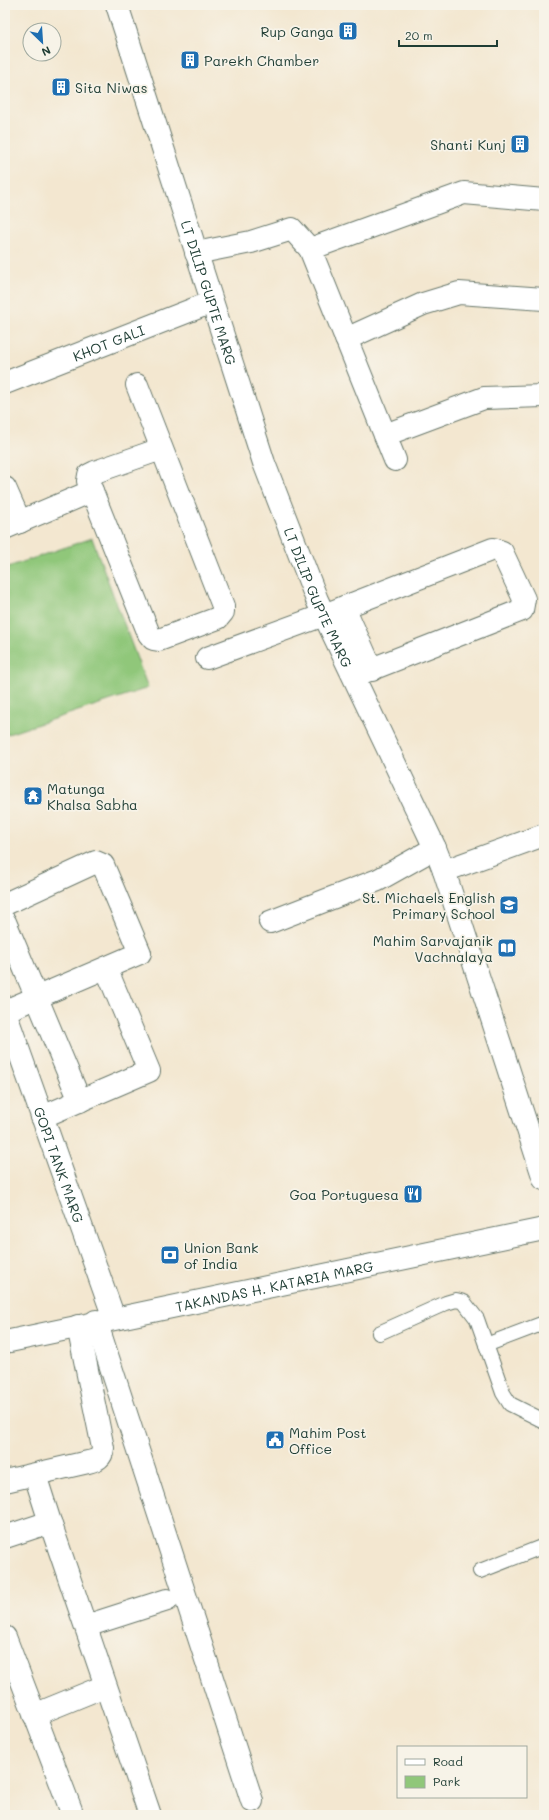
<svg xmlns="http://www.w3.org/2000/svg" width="549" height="1820" viewBox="0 0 549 1820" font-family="Mali,sans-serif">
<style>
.green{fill:#90c77a;stroke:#588257}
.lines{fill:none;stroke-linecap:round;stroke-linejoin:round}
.service-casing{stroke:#69786b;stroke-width:16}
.minor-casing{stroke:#69786b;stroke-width:24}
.secondary-casing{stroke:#69786b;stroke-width:24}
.service{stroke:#fff;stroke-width:14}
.minor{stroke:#fff;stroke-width:22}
.secondary{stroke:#fff;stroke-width:22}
.labels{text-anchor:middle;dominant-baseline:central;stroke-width:3.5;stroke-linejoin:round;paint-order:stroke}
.poi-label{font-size:14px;fill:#1f3d34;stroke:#f7f3e8;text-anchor:end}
.street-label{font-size:14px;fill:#1f3d34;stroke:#f7f3e8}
</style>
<rect width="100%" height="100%" fill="#f7f3e8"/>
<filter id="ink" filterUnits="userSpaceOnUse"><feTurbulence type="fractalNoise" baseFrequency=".025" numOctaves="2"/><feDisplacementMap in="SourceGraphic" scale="8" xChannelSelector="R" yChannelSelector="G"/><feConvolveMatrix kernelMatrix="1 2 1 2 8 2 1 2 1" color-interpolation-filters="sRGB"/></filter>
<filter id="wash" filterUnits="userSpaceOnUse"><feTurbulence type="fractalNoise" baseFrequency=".012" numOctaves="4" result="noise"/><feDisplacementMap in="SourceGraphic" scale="16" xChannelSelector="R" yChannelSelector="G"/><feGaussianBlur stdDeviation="0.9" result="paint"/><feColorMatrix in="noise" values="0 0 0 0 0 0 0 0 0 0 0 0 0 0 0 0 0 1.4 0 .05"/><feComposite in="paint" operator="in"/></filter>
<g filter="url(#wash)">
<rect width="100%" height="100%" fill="#f3e7d0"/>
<polygon class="green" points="92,538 148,688 5,735 5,568"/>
</g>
<g filter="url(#ink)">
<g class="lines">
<defs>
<g id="service">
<polyline points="379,1333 446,1303 456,1300 464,1302 477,1319 503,1393 510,1404 544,1421"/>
<polyline points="486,1345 544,1323"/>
<polyline points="480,1571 544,1546"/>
</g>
<g id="minor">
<path id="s1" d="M117 5 264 463 317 600 435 848 444 871 544 1179"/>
<polyline points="310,249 464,193 544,200"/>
<polyline points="196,253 251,242 292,229 310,249 395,460"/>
<polyline points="346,339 423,304 459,293 544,299"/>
<path id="s2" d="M5 383 212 302"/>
<polyline points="137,385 223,606 223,612 218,618 159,640 153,639 149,634 88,481 89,475 95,472 161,449"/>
<polyline points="385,435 484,398 544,396"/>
<polyline points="5,488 20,522"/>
<polyline points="5,528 92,491"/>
<polyline points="344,607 372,670"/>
<polyline points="207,658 324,615 493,549 502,552 524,599 522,610 354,676"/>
<polyline points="444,871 544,835"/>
<polyline points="5,904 96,862 103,865 140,953 5,1011"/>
<polyline points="5,922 80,1101"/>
<polyline points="270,922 378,880 435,848"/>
<path id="s3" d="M5 1012 114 1318"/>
<polyline points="42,1117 149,1071 106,968"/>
<polyline points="96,1321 252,1801"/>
<polyline points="35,1475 50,1522"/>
<path d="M5 1481 88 1462C97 1460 102 1458 103 1448L78 1326"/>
<polyline points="5,1537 50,1522 150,1815"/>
<polyline points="86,1626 167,1600"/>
<polyline points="5,1637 71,1810"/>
<polyline points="34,1715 105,1686"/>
</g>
<g id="secondary">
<path id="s4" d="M5 1342 544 1229"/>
</g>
</defs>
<use href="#service" class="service-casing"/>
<use href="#minor" class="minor-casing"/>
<use href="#secondary" class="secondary-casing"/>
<use href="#service" class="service"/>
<use href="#minor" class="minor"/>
<use href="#secondary" class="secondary"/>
</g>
</g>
<defs>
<symbol id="building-square" viewBox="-11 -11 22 22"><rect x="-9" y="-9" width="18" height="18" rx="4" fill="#1f6fb2" stroke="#f7f3e8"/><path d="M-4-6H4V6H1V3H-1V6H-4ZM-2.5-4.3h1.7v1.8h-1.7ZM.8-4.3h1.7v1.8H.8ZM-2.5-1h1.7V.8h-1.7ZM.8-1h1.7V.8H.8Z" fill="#fff"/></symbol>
<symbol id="temple-square" viewBox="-11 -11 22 22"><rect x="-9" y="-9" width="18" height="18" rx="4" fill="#1f6fb2" stroke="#f7f3e8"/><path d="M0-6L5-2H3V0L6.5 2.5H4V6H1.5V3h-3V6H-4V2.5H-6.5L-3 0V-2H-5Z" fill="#fff"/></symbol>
<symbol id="school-square" viewBox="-11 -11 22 22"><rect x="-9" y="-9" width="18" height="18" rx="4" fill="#1f6fb2" stroke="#f7f3e8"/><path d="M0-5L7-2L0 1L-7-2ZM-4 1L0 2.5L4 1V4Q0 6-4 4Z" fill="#fff"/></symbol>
<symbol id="library-square" viewBox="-11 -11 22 22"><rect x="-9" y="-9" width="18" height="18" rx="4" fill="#1f6fb2" stroke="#f7f3e8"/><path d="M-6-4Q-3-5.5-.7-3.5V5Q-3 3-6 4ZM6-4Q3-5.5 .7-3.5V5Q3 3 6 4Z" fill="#fff"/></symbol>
<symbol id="restaurant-square" viewBox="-11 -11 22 22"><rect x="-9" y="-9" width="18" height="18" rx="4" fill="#1f6fb2" stroke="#f7f3e8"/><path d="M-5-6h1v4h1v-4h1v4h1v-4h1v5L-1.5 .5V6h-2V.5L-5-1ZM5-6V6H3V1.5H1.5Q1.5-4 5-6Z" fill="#fff"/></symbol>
<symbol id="bank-square" viewBox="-11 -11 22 22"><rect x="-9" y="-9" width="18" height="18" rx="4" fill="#1f6fb2" stroke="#f7f3e8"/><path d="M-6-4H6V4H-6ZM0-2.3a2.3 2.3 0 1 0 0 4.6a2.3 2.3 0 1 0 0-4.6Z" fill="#fff"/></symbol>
<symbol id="civic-square" viewBox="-11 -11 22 22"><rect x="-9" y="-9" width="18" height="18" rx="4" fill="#1f6fb2" stroke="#f7f3e8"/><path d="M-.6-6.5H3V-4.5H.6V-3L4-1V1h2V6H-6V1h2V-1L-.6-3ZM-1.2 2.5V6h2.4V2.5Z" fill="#fff"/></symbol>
</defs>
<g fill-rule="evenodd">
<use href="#building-square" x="337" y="20" width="22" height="22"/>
<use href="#building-square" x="179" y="49" width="22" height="22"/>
<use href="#building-square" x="50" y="76" width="22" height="22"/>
<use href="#building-square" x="509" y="133" width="22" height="22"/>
<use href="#temple-square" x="22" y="785" width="22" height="22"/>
<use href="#school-square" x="498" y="894" width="22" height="22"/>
<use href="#library-square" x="496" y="937" width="22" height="22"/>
<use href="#restaurant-square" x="402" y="1183" width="22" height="22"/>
<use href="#bank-square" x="159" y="1244" width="22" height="22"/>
<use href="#civic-square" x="264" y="1429" width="22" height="22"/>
</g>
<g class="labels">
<g class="poi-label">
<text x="334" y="31">Rup Ganga</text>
<text x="204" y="60" text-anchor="start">Parekh Chamber</text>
<text x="75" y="87" text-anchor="start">Sita Niwas</text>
<text x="506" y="144">Shanti Kunj</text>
<text x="47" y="788" text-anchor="start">Matunga<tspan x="47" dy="16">Khalsa Sabha</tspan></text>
<text x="495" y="897">St. Michaels English<tspan x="495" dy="16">Primary School</tspan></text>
<text x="493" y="940">Mahim Sarvajanik<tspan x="493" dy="16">Vachnalaya</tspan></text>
<text x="399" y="1194">Goa Portuguesa</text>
<text x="184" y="1247" text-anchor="start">Union Bank<tspan x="184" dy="16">of India</tspan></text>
<text x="289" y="1432" text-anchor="start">Mahim Post<tspan x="289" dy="16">Office</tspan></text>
</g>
<g class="street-label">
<text stroke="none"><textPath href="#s1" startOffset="302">LT DILIP GUPTE MARG</textPath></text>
<text stroke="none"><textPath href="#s2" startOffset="111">KHOT GALI</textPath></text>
<text stroke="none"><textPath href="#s1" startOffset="626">LT DILIP GUPTE MARG</textPath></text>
<text stroke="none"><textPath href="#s3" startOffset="162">GOPI TANK MARG</textPath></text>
<text stroke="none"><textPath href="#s4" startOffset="275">TAKANDAS H. KATARIA MARG</textPath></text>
</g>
</g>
<rect width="549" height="1820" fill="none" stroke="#f7f3e8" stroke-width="20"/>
<rect x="397" y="1746" width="130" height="52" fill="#f7f3e8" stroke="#a1aaa0"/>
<rect x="405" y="1759" width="20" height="6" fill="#ffffff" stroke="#a1aaa0"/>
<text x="433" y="1766" font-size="12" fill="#1f3d34">Road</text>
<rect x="405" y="1776" width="20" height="12" fill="#90c77a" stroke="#a1aaa0"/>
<text x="433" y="1786" font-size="12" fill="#1f3d34">Park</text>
<g transform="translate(42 42) rotate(155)"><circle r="19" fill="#f7f3e8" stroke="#a1aaa0"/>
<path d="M0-3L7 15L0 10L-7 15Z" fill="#1f6fb2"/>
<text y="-6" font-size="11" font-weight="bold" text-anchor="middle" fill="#1f3d34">N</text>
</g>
<path d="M399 40v6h98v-6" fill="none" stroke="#1f3d34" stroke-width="2"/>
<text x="405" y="40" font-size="12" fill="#1f3d34" stroke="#f7f3e8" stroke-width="3" paint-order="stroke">20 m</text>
</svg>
